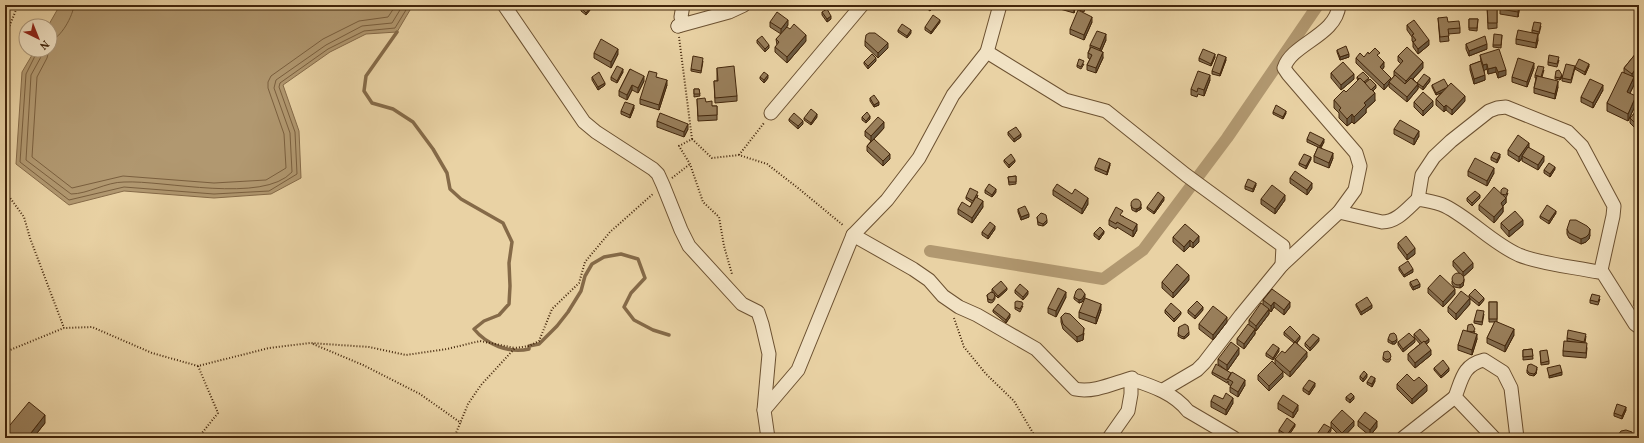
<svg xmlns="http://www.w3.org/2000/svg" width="1644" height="443" viewBox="0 0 1644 443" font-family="Vollkorn,serif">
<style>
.water{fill:#b19870;stroke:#856a48}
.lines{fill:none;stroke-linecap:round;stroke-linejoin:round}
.shore{stroke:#7a5f3e;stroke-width:1}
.stream{stroke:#856a48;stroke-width:3.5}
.canal{stroke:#b19870;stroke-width:12}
.minor-casing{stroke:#6c5131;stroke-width:15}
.path{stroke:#43260b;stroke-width:2;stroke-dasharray:1 2;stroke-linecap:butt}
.minor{stroke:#f1e2c4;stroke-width:13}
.wall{fill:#846d4e;stroke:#43260b}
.shaded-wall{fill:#6b5940;stroke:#43260b}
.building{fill:#997f5b;stroke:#43260b}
</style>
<rect width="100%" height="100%" fill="#e9d2a4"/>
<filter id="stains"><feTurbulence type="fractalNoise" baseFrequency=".005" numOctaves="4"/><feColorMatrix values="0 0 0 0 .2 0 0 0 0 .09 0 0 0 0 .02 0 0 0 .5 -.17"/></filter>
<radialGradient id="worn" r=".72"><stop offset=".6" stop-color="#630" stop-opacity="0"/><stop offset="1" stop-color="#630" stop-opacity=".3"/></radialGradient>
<polygon class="water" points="60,5 413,5 397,32 366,34 330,52 283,85 299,131 301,178 271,194 214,198 124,191 69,205 16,164 22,72 35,50 50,50 50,26 48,26"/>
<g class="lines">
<g class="shore">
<path d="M50 41C61 38 73 16 74 5"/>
<polyline points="38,50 26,74 20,162 69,200 124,187 214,194 269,191 297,174 295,132 279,87 280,83 328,49 364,31 395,28 409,5"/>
<path d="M43 50 42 55 31 75 26 160 71 194C88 194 106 182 124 182 164 180 263 204 292 172L290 133 274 88 276 80 326 45 362 26 392 23 403 5"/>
<polyline points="49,50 47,58 37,77 32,157 72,188 123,176 214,183 266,180 286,168 284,134 268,88 268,82 271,76 323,39 359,21 388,17 396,5"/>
</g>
<path class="stream" d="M397 32 366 76 364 91 372 103 393 109 413 122 433 149 447 173 450 189 461 199 503 223 512 242 509 263 510 286 509 304 499 315 484 321 474 329C486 344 509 354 529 349V346L539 344 557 326 568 312 581 291 585 276 592 264 604 257 621 254 638 259 645 278 631 293 624 307 634 320 653 330 669 335"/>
<polyline class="canal" points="930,251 1103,279 1143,250 1227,138 1318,5"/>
<defs>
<g id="minor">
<polyline points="504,5 584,122 596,132 653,169 658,174 663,185 681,230 689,246 742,304 758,312 762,324 769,354 764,410"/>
<polyline points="678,26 729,12 744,5"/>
<polyline points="678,26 684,23 681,17 683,5"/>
<polyline points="987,52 1065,100 1106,111 1186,175 1283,246 1282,265"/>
<polyline points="771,113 862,5"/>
<polyline points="1418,199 1422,175 1434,157 1451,141 1489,111 1497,108 1506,107 1568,132 1582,146 1614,206 1613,216 1601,270"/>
<path d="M1339 212 1382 222C1397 222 1407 209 1418 199 1427 201 1437 202 1445 206 1471 219 1492 243 1519 255 1541 264 1574 267 1598 272L1601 270 1635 324 1639 327"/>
<path d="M853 235 913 269 929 280 943 296 959 307 977 315 1036 349 1075 389C1094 393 1114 383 1132 378L1131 379C1152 386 1174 393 1188 411L1234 438"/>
<path d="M1163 390 1197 370 1204 363 1241 315 1282 265 1339 212 1355 190 1360 166 1356 153 1288 74 1284 68C1292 43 1336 36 1339 5"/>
<polyline points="768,438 764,410 798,370 853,235 887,200 919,158 953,95 987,52 1000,5"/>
<polyline points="1109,438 1128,411 1131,394 1131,379"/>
<polyline points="1403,438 1455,397"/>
<path d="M1494 438 1455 397C1462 379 1463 365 1484 360L1503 372 1511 388 1517 438"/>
</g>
</defs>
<use href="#minor" class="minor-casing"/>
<g class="path">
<polyline points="5,37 16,10 20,5"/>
<polyline points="679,37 692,139 679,146 690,164 703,202 719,217 724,246 732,274"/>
<polyline points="692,139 712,158 739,155 767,164 798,188 844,226"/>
<polyline points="739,155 764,123"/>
<polyline points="672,178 690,164"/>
<polyline points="5,191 24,217 30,238 64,328"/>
<polyline points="954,318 964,347 986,374 1014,401 1036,438"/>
<polyline points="313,344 363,365 420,394 461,423"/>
<polyline points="5,352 64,328 92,327 152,353 198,366 269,348 310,343 369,347 406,355 447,349 480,341 515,348"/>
<polyline points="198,366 218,413 198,438"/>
<polyline points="454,438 468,404 481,385 515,348 529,346 539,341 552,309 579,283 585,262 610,232 654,193"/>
</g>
<use href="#minor" class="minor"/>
</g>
<g class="wall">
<polygon points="922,5 934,5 930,11"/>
<polygon points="1053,5 1076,5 1074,13 1053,7"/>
<polygon points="1086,5 1084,12 1077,9 1077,6"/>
<polygon points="1466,5 1480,5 1480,8 1466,6"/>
<polygon points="1487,5 1497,5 1497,28 1488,29"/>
<polygon points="1520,5 1518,17 1500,14 1500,9"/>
<polygon points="1560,5 1569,5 1568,9 1560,7"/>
<polygon points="581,8 590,10 586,15 581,11"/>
<polygon points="822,12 831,19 827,22 822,15"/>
<polygon points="1438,18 1460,28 1460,33 1448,34 1449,41 1440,42"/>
<polygon points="1469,19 1478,19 1477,31 1469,30"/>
<polygon points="770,22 788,25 784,30 806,41 787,63 775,52 775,47 777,45 776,39 781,34 770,27"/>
<polygon points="940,22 931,34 925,30 925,27"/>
<polygon points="1092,22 1084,40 1070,34 1070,29"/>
<polygon points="1407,25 1429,45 1418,54 1413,47 1413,42 1412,41 1412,37 1407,30"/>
<polygon points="1541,26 1539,34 1532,33 1532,30"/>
<polygon points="898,30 911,33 907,38 898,32"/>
<polygon points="1502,35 1501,48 1493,47 1493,45"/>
<polygon points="1516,39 1538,40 1536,48 1516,44"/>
<polygon points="757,40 769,48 765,52 757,43"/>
<polygon points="1106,40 1101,51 1103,58 1096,73 1087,70 1087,65 1090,59 1088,58 1088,53 1090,48 1090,45"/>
<polygon points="865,41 888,48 878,58 865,46"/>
<polygon points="1466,44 1487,49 1469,56 1466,49"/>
<polygon points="1337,50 1349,57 1340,60 1337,52"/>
<polygon points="1637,52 1633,77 1634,85 1630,93 1636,104 1628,121 1607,111 1607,103 1624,73 1624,68"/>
<polygon points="594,53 618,54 611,68 594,58"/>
<polygon points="1369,54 1380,58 1384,67 1382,70 1391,80 1394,76 1394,71 1401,64 1398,61 1398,56 1423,68 1413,79 1417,83 1430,81 1423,90 1418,86 1418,89 1407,102 1389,87 1389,84 1384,90 1356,63 1356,58 1364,57"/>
<polygon points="1480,55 1506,75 1498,78 1496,72 1488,74 1487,69 1484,70 1485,80 1474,84 1470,70 1470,65 1481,61"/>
<polygon points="1215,57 1211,66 1199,61 1199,58"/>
<polygon points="1226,60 1220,76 1212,74 1212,71"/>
<polygon points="1559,60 1557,67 1548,65 1548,62"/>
<polygon points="703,61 701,73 691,71 691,69"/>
<polygon points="876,61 868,69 864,64 864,62"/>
<polygon points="1084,64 1081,69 1077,67 1077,65"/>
<polygon points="1589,66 1585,75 1575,69 1575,67"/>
<polygon points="717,68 737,96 737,101 715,103 714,81 717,81"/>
<polygon points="1534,68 1527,87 1512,82 1512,77"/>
<polygon points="1575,68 1571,83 1562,81 1562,78"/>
<polygon points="630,69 644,81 638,93 632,90 627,100 619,96 619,91"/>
<polygon points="1544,70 1542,77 1558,87 1555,99 1534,93 1534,88 1536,78 1535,78 1535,75"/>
<polygon points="623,72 617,83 611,80 611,77"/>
<polygon points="1331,73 1354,79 1341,90 1331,78"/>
<polygon points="592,77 605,85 598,90 592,80"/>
<polygon points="657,77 667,85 659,110 640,104 640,99"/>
<polygon points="760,77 768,78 764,83 760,79"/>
<polygon points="1357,77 1369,80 1376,88 1373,91 1375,101 1366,109 1366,113 1354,124 1352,122 1347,126 1339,118 1339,113 1334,108 1334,100 1346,92 1358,80 1357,79"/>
<polygon points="1555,77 1562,77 1560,80 1555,79"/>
<polygon points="1210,80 1204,96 1198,94 1197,97 1191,95 1191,89"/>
<polygon points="1432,85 1448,86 1465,101 1452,115 1446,110 1444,112 1436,105 1436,99 1442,92 1436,95 1432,87"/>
<polygon points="694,89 699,89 700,96 694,97"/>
<polygon points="1603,90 1593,108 1581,102 1581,97"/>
<polygon points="870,98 879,105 874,107 870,101"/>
<polygon points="697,99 706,102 712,106 717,106 717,120 698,121"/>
<polygon points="1414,102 1433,106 1423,116 1414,107"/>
<polygon points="634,108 630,118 621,114 621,111"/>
<polygon points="1639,108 1639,128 1637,130 1630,123 1630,118"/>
<polygon points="1273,112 1286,113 1283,119 1273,114"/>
<polygon points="817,117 811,125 804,120 804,118"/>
<polygon points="862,117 870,119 866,123 862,120"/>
<polygon points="789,119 803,124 798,129 789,121"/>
<polygon points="657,121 688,129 684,137 657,127"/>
<polygon points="884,128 874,139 890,159 883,166 867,151 867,146 871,141 865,136 865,131"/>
<polygon points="1394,129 1419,136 1414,145 1394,134"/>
<polygon points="1008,132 1021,137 1014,142 1008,135"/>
<polygon points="1307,139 1324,142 1321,148 1333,158 1329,168 1314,162 1314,156 1318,147 1307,142"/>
<polygon points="1529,148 1544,161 1538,170 1522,161 1522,158 1519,162 1508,155 1508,150"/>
<polygon points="1491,157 1500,157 1497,163 1491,160"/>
<polygon points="1311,159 1306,169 1299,165 1299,163"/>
<polygon points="1004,160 1015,162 1009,168 1004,162"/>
<polygon points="1110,165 1107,175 1095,170 1095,167"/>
<polygon points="1555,169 1550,177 1544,173 1544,170"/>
<polygon points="1468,171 1494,173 1487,186 1468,176"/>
<polygon points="1016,176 1016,184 1009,185 1008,177"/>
<polygon points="1290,178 1312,188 1307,195 1290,183"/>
<polygon points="1256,185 1253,192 1245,189 1245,186"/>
<polygon points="985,190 996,192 992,197 985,193"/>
<polygon points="1053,190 1088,204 1082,214 1053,195"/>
<polygon points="1508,193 1506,198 1506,203 1503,206 1503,212 1494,223 1479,210 1479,205 1501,194"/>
<polygon points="978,195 977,198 983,207 972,223 958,214 958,209 970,207 972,203 966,199 966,197"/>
<polygon points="1467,198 1480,198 1472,206 1467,201"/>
<polygon points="1261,199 1285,200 1275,214 1261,204"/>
<polygon points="1164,200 1154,214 1147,209 1147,207"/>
<polygon points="1141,204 1141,209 1136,212 1132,210 1131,205"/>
<polygon points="1018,209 1029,217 1021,220 1018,212"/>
<polygon points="1556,213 1549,224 1540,218 1540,216"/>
<polygon points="1123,216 1137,230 1133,237 1117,227 1116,229 1109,225 1109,220"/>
<polygon points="1037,217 1047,223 1043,226 1038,225"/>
<polygon points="1639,222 1639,236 1636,234 1635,230 1635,228"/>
<polygon points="1501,223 1523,225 1509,237 1501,228"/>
<polygon points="995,229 988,239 982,235 982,232"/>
<polygon points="1567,229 1590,235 1589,239 1586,242 1581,244 1569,238 1567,234"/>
<polygon points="1094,233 1104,233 1099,240 1094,236"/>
<polygon points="1173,237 1199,242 1193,248 1190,246 1184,252 1173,242"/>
<polygon points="1398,243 1415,254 1407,260 1398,248"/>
<polygon points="1453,261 1473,268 1463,277 1464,281 1463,286 1460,288 1454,287 1452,284 1452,281 1460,274 1453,266"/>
<polygon points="1399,267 1413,272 1404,277 1399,270"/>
<polygon points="1189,280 1173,298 1162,288 1162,282"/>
<polygon points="1410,282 1420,287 1413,290 1410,285"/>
<polygon points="1428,288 1455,294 1443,307 1428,293"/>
<polygon points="992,289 1007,290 998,298 995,295 995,299 993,302 991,303 988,302 987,295 992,292"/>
<polygon points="1272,289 1290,307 1284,315 1274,307 1271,312 1269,310 1269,314 1256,331 1255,330 1255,334 1244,349 1237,344 1237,339 1249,324 1249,320 1263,305 1263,300"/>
<polygon points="1015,290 1028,294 1023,300 1015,293"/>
<polygon points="1639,292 1639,309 1634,306 1634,301"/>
<polygon points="1469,295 1484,300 1479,306 1469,298"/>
<polygon points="1066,297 1056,317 1048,313 1048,308"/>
<polygon points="1074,297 1085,297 1082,302 1079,303 1074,299"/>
<polygon points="1600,299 1598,305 1590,303 1590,300"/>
<polygon points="1489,302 1497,302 1497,322 1514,335 1505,352 1487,343 1487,338 1495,322 1489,322"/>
<polygon points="1356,304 1372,308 1361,315 1356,306"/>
<polygon points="1470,304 1456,320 1448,312 1448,307"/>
<polygon points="1023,306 1020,312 1015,309 1015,307"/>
<polygon points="993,310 1010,317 1006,323 993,312"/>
<polygon points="1101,310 1096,324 1079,318 1079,312"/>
<polygon points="1165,310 1181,314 1174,322 1165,313"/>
<polygon points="1188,310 1203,310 1195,319 1188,313"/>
<polygon points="1484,314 1482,325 1474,323 1474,321"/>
<polygon points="1061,317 1084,333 1083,340 1077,342 1063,329 1061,322"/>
<polygon points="1227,322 1213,340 1199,329 1199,324"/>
<polygon points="1179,327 1189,335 1184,339 1181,338 1178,336"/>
<polygon points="1467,331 1475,331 1474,333 1477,339 1472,355 1458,350 1458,345"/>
<polygon points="1284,332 1300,339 1297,343 1307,357 1290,377 1279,368 1283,377 1269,391 1258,380 1258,375 1275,364 1275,359 1285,353 1294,343 1284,335"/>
<polygon points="1414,334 1429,342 1426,344 1431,355 1415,368 1408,360 1408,354 1420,344 1414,337"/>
<polygon points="1586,336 1585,343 1587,348 1586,358 1563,356 1563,351 1570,342 1567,341 1567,338"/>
<polygon points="1388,339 1397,341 1395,344 1392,344 1388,342"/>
<polygon points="1319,341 1310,351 1305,346 1305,343"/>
<polygon points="1398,342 1415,342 1403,352 1398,345"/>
<polygon points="1532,349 1533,359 1523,360 1523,350"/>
<polygon points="1279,351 1273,360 1266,356 1266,353"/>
<polygon points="1540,351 1549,361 1549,364 1541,365"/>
<polygon points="1239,354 1227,371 1245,385 1238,397 1230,392 1230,387 1231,386 1228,384 1228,381 1227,383 1212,374 1212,372 1226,370 1218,364 1218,359"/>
<polygon points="1383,357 1391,359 1389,362 1386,362 1383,360"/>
<polygon points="1434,368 1449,371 1441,378 1434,370"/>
<polygon points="1537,369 1536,374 1534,376 1529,375 1527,373 1527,370"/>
<polygon points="1360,376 1367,377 1363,382 1360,379"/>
<polygon points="1375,381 1372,387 1367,384 1367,382"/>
<polygon points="1414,381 1427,391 1412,404 1397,389 1397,384"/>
<polygon points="1315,386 1309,395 1303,391 1303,388"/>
<polygon points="1346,397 1354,399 1350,403 1346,400"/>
<polygon points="1223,399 1233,403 1226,415 1211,407 1211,401"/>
<polygon points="1278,403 1298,410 1293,418 1278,409"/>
<polygon points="1626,410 1622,419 1614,416 1614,413"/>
<polygon points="1358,421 1377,427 1370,436 1358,426"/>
<polygon points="1331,422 1354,426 1342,438 1331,427"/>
<polygon points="45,423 33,438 5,438 5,431"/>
<polygon points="1295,426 1287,438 1279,433 1279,430"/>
</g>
<g class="shaded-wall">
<polygon points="932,5 934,5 930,11 930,8"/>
<polygon points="1075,5 1076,5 1074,13 1074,7"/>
<polygon points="1519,5 1520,5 1518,17 1518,12"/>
<polygon points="590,8 590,10 586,15 586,13"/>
<polygon points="831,16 831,19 827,22 827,19"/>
<polygon points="1092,17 1092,22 1084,40 1084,35"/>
<polygon points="788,20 788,25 781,35 781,29"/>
<polygon points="940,20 940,22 931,34 931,32"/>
<polygon points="911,30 911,33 907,38 907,36"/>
<polygon points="1106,34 1106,40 1100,54 1100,49"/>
<polygon points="1538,34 1538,40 1536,48 1536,43"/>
<polygon points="806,35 806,41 787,63 787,57"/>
<polygon points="1429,40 1429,45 1418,54 1418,49"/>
<polygon points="888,43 888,48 878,58 878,53"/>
<polygon points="1487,44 1487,49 1469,56 1469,51"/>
<polygon points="769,45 769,48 765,52 765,49"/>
<polygon points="618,49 618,54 611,68 611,62"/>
<polygon points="1103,52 1103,58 1096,73 1096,68"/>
<polygon points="1215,54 1215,57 1211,66 1211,64"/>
<polygon points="1349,54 1349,57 1340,60 1340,57"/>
<polygon points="1226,57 1226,60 1220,76 1220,74"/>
<polygon points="876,58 876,61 868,69 868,66"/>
<polygon points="1384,62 1384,67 1380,73 1380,67"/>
<polygon points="1423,62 1423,68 1406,86 1406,81"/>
<polygon points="1534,63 1534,68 1527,87 1527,82"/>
<polygon points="1487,64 1487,69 1483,71 1483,65"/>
<polygon points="1589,64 1589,66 1585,75 1585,72"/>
<polygon points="1639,64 1639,69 1632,79 1632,74"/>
<polygon points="1496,67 1496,72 1488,74 1488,69"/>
<polygon points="623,69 623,72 617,83 617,81"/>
<polygon points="1506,70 1506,75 1498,78 1498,72"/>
<polygon points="1354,74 1354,79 1341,90 1341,85"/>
<polygon points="768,75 768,78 764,83 764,80"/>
<polygon points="1210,75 1210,80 1204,96 1204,90"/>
<polygon points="1485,75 1485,80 1474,84 1474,79"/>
<polygon points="1562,75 1562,77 1560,80 1560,78"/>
<polygon points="644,76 644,81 638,93 638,88"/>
<polygon points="1634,77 1634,85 1627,99 1627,92"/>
<polygon points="1391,78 1391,83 1389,82 1389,84 1384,90 1384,85"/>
<polygon points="1430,78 1430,81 1423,90 1423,87"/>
<polygon points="667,80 667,85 659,110 659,105"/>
<polygon points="1558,81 1558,87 1555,99 1555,94"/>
<polygon points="605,83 605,85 598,90 598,87"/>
<polygon points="1418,84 1418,89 1407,102 1407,97"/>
<polygon points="632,85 632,90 627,100 627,95"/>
<polygon points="1376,85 1376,88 1371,93 1371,90"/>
<polygon points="1603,85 1603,90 1593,108 1593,103"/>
<polygon points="1448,87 1448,90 1436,95 1436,93"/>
<polygon points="1375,93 1375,101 1366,109 1366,113 1354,124 1354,117 1364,103"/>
<polygon points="1465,96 1465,101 1452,115 1452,110"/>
<polygon points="1636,96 1636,104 1628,121 1628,114"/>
<polygon points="1433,101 1433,106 1423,116 1423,111"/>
<polygon points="879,102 879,105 874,107 874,105"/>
<polygon points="634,105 634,108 630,118 630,115"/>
<polygon points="1446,105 1446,110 1444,112 1444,107"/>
<polygon points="1286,111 1286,113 1283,119 1283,117"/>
<polygon points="817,114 817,117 811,125 811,123"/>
<polygon points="1352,114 1352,122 1347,126 1347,119"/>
<polygon points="870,116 870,119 866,123 866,121"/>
<polygon points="803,121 803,124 798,129 798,126"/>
<polygon points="884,122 884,128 871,142 871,136"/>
<polygon points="1639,123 1639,128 1637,130 1637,125"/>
<polygon points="688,124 688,129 684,137 684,132"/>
<polygon points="1419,131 1419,136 1414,145 1414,139"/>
<polygon points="1021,134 1021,137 1014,142 1014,139"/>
<polygon points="1324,139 1324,142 1320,148 1320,146"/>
<polygon points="1529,143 1529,148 1522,156 1522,158 1519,162 1519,157"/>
<polygon points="1333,153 1333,158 1329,168 1329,163"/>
<polygon points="890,154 890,159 883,166 883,161"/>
<polygon points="1500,154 1500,157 1497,163 1497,160"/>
<polygon points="1544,156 1544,161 1538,170 1538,165"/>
<polygon points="1311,157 1311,159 1306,169 1306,166"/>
<polygon points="1015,160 1015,162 1009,168 1009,165"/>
<polygon points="1110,163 1110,165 1107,175 1107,172"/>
<polygon points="1555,167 1555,169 1550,177 1550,174"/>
<polygon points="1494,168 1494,173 1487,186 1487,181"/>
<polygon points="1256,183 1256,185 1253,192 1253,189"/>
<polygon points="1312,183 1312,188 1307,195 1307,190"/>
<polygon points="996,189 996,192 992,197 992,195"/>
<polygon points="1285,195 1285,200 1275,214 1275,209"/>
<polygon points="1480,195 1480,198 1472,206 1472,203"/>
<polygon points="1164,197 1164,200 1154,214 1154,212"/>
<polygon points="1088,198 1088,204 1082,214 1082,209"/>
<polygon points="1506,198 1506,203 1501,208 1501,203"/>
<polygon points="983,201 983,207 972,223 972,218"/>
<polygon points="1141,207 1141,209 1136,212 1136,210"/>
<polygon points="1503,207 1503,212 1494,223 1494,217"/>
<polygon points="1556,211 1556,213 1549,224 1549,221"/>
<polygon points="1029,214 1029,217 1021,220 1021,217"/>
<polygon points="1047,220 1047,223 1043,226 1043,224"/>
<polygon points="1523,220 1523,225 1509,237 1509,231"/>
<polygon points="1137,224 1137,230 1133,237 1133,231"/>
<polygon points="995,226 995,229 988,239 988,236"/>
<polygon points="1590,229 1590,235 1589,239 1586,242 1581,244 1581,239"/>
<polygon points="1104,231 1104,233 1099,240 1099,237"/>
<polygon points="1199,236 1199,242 1193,248 1193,243"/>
<polygon points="1190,240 1190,246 1184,252 1184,247"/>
<polygon points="1415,248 1415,254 1407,260 1407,255"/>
<polygon points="1473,263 1473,268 1463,277 1463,272"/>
<polygon points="1413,269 1413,272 1404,277 1404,275"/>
<polygon points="1189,275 1189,280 1173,298 1173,293"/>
<polygon points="1464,279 1463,286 1460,288 1460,285"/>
<polygon points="1420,284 1420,287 1413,290 1413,287"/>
<polygon points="1007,288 1007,290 998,298 998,296"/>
<polygon points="1455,289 1455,294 1443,307 1443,302"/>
<polygon points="1028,291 1028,294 1023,300 1023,297"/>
<polygon points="1066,292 1066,297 1056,317 1056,311"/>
<polygon points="1085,294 1085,297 1082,302 1079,303 1079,300"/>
<polygon points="1470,298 1470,304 1456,320 1456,314"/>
<polygon points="1484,298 1484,300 1479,306 1479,303"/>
<polygon points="1274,302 1274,307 1271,312 1271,306"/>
<polygon points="1290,302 1290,307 1284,315 1284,310"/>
<polygon points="1101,304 1101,310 1096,324 1096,318"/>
<polygon points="1372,305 1372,308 1361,315 1361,312"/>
<polygon points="1203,307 1203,310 1195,319 1195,316"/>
<polygon points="1269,309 1269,314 1256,331 1256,326"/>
<polygon points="1181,312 1181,314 1174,322 1174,319"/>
<polygon points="1010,314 1010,317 1006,323 1006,320"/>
<polygon points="1227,317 1227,322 1213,340 1213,335"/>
<polygon points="1084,328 1083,340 1077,342 1077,337"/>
<polygon points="1255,329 1255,334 1244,349 1244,344"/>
<polygon points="1514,329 1514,335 1505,352 1505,346"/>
<polygon points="1189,332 1189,335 1184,339 1184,337"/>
<polygon points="1477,334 1477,339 1472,355 1472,350"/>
<polygon points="1300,336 1300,339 1295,344 1295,342"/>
<polygon points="1319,338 1319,341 1310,351 1310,348"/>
<polygon points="1397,339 1397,341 1395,344 1392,344 1392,342"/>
<polygon points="1415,339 1415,342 1403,352 1403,349"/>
<polygon points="1429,339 1429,342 1422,347 1422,344"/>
<polygon points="1239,348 1239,354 1227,371 1227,365"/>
<polygon points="1279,348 1279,351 1273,360 1273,358"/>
<polygon points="1431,350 1431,355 1415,368 1415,363"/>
<polygon points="1307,352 1307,357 1290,377 1290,372"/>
<polygon points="1537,367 1536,374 1534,376 1534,374"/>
<polygon points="1449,368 1449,371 1441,378 1441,376"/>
<polygon points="1283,372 1283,377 1269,391 1269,386"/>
<polygon points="1562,372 1562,375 1549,378 1549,376"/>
<polygon points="1367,374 1367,377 1363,382 1363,379"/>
<polygon points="1375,378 1375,381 1372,387 1372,384"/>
<polygon points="1245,380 1245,385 1238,397 1238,392"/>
<polygon points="1315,383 1315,386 1309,395 1309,392"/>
<polygon points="1427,385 1427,391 1412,404 1412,399"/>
<polygon points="1354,396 1354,399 1350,403 1350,400"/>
<polygon points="1233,398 1233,403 1226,415 1226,410"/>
<polygon points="1298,405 1298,410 1293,418 1293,413"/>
<polygon points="1626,407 1626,410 1622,419 1622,416"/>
<polygon points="45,415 45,423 33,438 27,438"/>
<polygon points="1354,421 1354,426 1343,438 1342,433"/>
<polygon points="1377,421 1377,427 1370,436 1370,430"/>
<polygon points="1295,424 1295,426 1287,438 1287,435"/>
<polygon points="1331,428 1331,431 1326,438 1324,438"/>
</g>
<g class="building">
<polygon points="583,5 587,5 590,8 586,13 581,8"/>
<polygon points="926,5 932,5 930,8"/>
<polygon points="1066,5 1075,5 1074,7"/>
<polygon points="1078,5 1085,5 1084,9 1077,6"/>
<polygon points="1487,5 1497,5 1497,23 1488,23"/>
<polygon points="1500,5 1519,5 1518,12 1500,9"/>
<polygon points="827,9 831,16 827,19 822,12"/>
<polygon points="1078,10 1092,17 1084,35 1070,29"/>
<polygon points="777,12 788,20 781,29 770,22"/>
<polygon points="933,15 940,20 931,32 925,27"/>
<polygon points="1447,17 1448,22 1459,21 1460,28 1448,29 1449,36 1440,37 1438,18"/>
<polygon points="1469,19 1478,19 1477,28 1469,28"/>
<polygon points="1414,20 1429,40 1418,49 1413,42 1416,40 1412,35 1414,34 1407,25"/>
<polygon points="1534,22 1541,23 1539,32 1532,30"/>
<polygon points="794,24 806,35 787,57 775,47 779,42 776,39 787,27 790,29"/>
<polygon points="902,24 911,30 907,36 898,30"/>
<polygon points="1518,30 1538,34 1536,43 1516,39"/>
<polygon points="1097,31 1106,34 1100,49 1090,45"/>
<polygon points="869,33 875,33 888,43 878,53 865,41 866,35"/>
<polygon points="1494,34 1502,35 1501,45 1493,45"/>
<polygon points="762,36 769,45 765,49 757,40"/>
<polygon points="1485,36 1487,44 1469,51 1466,44"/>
<polygon points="601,39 618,49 611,62 594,53"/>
<polygon points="1346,46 1349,54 1340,57 1337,50"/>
<polygon points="1091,47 1103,52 1096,68 1087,65 1092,55 1088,53"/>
<polygon points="1407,47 1423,62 1406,81 1394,71 1403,61 1398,56"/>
<polygon points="1375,48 1380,53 1377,55 1384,62 1380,67 1391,78 1384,85 1356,58 1360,53 1364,57 1368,52 1369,54"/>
<polygon points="1203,49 1215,54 1211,64 1199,58"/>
<polygon points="1499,49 1506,70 1498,72 1496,67 1488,69 1487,64 1483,65 1480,55"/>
<polygon points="1637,52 1639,53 1639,64 1632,74 1624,68"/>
<polygon points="872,54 876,58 868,66 864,62"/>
<polygon points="1218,54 1226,57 1220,74 1212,71"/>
<polygon points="1549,55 1559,57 1557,64 1548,62"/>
<polygon points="693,56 703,58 701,71 691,69"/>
<polygon points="1518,58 1534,63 1527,82 1512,77"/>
<polygon points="1079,59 1084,61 1081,67 1077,65"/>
<polygon points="1579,59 1589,64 1585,72 1575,67"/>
<polygon points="1481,61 1485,75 1474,79 1470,65"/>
<polygon points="1343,62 1354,74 1341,85 1331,73"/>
<polygon points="1566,64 1575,66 1571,80 1562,78"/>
<polygon points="617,66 623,69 617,81 611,77"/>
<polygon points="734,66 737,96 715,98 714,81 718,81 717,68"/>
<polygon points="1538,66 1544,67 1541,77 1535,75"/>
<polygon points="630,69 644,76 638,88 632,85 627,95 619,91"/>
<polygon points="1559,70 1562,75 1560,78 1555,77 1556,71"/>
<polygon points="649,71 657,73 656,77 667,80 659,105 640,99"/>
<polygon points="1198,71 1210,75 1204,90 1198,88 1197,92 1191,89"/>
<polygon points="599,72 605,83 598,87 592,77"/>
<polygon points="764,72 768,75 764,80 760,77"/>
<polygon points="1363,72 1369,78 1364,82 1360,78 1359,79 1357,77"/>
<polygon points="1622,72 1634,77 1627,92 1636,96 1628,114 1607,103"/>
<polygon points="1424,74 1430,78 1423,87 1417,83"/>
<polygon points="1395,75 1405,84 1411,78 1418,84 1407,97 1389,82"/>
<polygon points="1537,76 1558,81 1555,94 1534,88"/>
<polygon points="1360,78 1375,93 1364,103 1366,105 1354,117 1352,114 1347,119 1339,110 1341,108 1334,100 1344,90 1346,92"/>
<polygon points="1370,79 1376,85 1371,90 1365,83"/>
<polygon points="1444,79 1448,86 1446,88 1436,93 1432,85"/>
<polygon points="1590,79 1603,85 1593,103 1581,97"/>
<polygon points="1451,83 1465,96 1452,110 1446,105 1444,107 1436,99"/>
<polygon points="694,89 699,89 700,94 694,94"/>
<polygon points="1423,92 1433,101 1423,111 1414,102"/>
<polygon points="874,95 879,102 874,105 870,98"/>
<polygon points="705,98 706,102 712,101 712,106 717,106 717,115 698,116 697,99"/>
<polygon points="625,102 634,105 630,115 621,111"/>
<polygon points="1276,105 1286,111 1283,117 1273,112"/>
<polygon points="1639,108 1639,123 1637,125 1630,118"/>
<polygon points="811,109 817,114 811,123 804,118"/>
<polygon points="867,112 870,116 866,121 862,117"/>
<polygon points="660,113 688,124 684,132 657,121"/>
<polygon points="794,113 803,121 798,126 789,119"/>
<polygon points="878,117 884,122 871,136 865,131"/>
<polygon points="1400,120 1419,131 1414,139 1394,129"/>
<polygon points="1016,127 1021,134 1014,139 1008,132"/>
<polygon points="1310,132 1324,139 1320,146 1307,139"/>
<polygon points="1518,135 1529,143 1519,157 1508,150"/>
<polygon points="874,139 890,154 883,161 867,146"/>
<polygon points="1318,147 1333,153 1329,163 1314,156"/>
<polygon points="1528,147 1544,156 1538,165 1522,156"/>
<polygon points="1494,152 1500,154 1497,160 1491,157"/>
<polygon points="1011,154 1015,160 1009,165 1004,160"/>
<polygon points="1304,154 1311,157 1306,166 1299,163"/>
<polygon points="1099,158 1110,163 1107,172 1095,167"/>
<polygon points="1475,158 1494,168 1487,181 1468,171"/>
<polygon points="1549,163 1555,167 1550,174 1544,170"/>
<polygon points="1295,171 1312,183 1307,190 1290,178"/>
<polygon points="1016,176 1016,182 1009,182 1008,177"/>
<polygon points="1248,179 1256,183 1253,189 1245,186"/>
<polygon points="989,184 996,189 992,195 985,190"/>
<polygon points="1057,184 1072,194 1075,189 1088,198 1082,209 1053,190"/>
<polygon points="1272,185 1285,195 1275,209 1261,199"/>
<polygon points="1494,187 1506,198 1501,203 1503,207 1494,217 1479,205"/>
<polygon points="970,188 978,192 973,201 966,197"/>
<polygon points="1503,188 1505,188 1508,190 1506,195 1501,194 1501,190"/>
<polygon points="1475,191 1480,195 1472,203 1467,198"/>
<polygon points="1158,192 1164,197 1154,212 1147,207"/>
<polygon points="976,197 983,201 972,218 958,209 962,202 970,207"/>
<circle cx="1136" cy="204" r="5"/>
<polygon points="1547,205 1556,211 1549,221 1540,216"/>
<polygon points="1025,206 1029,214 1021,217 1018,209"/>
<polygon points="1116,207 1123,211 1120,215 1137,224 1133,231 1117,222 1116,224 1109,220"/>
<polygon points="1515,211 1523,220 1509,231 1501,223"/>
<polygon points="1041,213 1044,214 1046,215 1047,220 1043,224 1038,222 1037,217"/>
<polygon points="1570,220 1576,220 1587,226 1590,229 1589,234 1586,237 1581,239 1569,233 1567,229"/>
<polygon points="990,222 995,226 988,236 982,232"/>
<polygon points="1639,222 1639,233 1636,231 1635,228 1637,223"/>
<polygon points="1185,224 1199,236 1193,243 1190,240 1184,247 1173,237"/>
<polygon points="1100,227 1104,231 1099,237 1094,233"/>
<polygon points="1406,236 1415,248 1407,255 1398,243"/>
<polygon points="1464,252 1473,263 1463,272 1453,261"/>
<polygon points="1408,261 1413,269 1404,275 1399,267"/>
<polygon points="1177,264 1189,275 1173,293 1162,282"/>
<circle cx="1458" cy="279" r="6"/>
<polygon points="1440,275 1455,289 1443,302 1428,288"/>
<polygon points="1417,279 1420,284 1413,287 1410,282"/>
<polygon points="1001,281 1007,288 998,296 992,289"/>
<polygon points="1020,284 1028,291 1023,297 1015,290"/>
<polygon points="1058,288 1066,292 1056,311 1048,308"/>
<polygon points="1078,289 1081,289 1085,294 1082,299 1079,300 1074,297 1076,291"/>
<polygon points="1272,289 1290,302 1284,310 1274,302 1271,306 1263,300"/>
<polygon points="1475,289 1484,298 1479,303 1469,295"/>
<polygon points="1461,291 1470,298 1456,314 1448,307"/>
<polygon points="991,292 994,293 995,296 993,300 991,300 988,299 987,295"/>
<polygon points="1639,292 1639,304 1634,301"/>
<polygon points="1592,294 1600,296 1598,302 1590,300"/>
<polygon points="1367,297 1372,305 1361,312 1356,304"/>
<polygon points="1085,298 1101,304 1096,318 1079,312"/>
<polygon points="1017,301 1022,302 1023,304 1020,309 1015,307 1015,302"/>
<polygon points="1197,301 1203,307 1195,316 1188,310"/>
<rect x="1489" y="302" width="8" height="17"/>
<polygon points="1171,303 1181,312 1174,319 1165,310"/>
<polygon points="1261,303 1269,309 1256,326 1249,320"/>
<polygon points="998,304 1010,314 1006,320 993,310"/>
<polygon points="1213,306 1227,317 1213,335 1199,324"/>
<polygon points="1477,310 1484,311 1482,322 1474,321"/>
<polygon points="1065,313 1070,314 1084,328 1083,334 1077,337 1063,324 1061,317"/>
<polygon points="1495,321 1514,329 1505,346 1487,338"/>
<polygon points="1185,324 1188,326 1189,332 1184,337 1181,336 1178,334 1179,327"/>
<polygon points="1248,324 1255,329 1244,344 1237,339"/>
<polygon points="1472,324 1475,329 1473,332 1467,331 1468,325"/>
<polygon points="1290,326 1300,336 1295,342 1284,332"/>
<polygon points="1420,329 1429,339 1425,342 1424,341 1422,343 1414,334"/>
<polygon points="1463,330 1477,334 1472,350 1458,345"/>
<polygon points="1568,330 1586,334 1584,342 1567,338"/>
<polygon points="1394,333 1396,335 1397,339 1395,341 1392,342 1388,339 1390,334"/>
<polygon points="1409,333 1415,339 1403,349 1398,342"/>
<polygon points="1313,334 1319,338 1310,348 1305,343"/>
<polygon points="1424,341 1431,350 1415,363 1408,354"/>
<polygon points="1564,341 1587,343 1586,353 1563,351"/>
<polygon points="1231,342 1239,348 1227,365 1218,359"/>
<polygon points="1295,342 1307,352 1290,372 1275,359 1282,351 1285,353"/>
<polygon points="1273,344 1279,348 1273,358 1266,353"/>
<polygon points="1532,349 1533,356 1523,357 1523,350"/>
<polygon points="1547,350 1549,361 1541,363 1540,351"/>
<polygon points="1388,351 1390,353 1391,357 1389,359 1386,360 1383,357 1384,352"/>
<polygon points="1443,360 1449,368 1441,376 1434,368"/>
<polygon points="1272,361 1283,372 1269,386 1258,375"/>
<polygon points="1216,364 1231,373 1227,380 1212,372"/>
<polygon points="1531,364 1537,367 1536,372 1534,374 1529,373 1527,370 1528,365"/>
<polygon points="1560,365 1562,372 1549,376 1547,368"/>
<polygon points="1364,371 1367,374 1363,379 1360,376"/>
<polygon points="1232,372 1245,380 1238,392 1230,387 1233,382 1228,379"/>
<polygon points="1407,374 1414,381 1419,377 1427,385 1412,399 1397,384"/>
<polygon points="1371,376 1375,378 1372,384 1367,382"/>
<polygon points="1309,380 1315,383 1309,392 1303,388"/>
<polygon points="1226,393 1233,398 1226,410 1211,401 1214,395 1223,399"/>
<polygon points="1351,393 1354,396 1350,400 1346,397"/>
<polygon points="1283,395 1298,405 1293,413 1278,403"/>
<polygon points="29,402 45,415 27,438 9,438 5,434 5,431"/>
<polygon points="1617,404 1626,407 1622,416 1614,413"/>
<polygon points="1342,410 1354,421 1342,433 1331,422"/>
<polygon points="1365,412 1377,421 1370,430 1358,421"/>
<polygon points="1287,418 1295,424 1287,435 1279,430"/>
<polygon points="1324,424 1331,428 1324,438 1317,438 1315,437"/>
<polygon points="1626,430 1632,432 1633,438 1618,438 1618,435 1621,431"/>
</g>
<rect width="1644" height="443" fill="none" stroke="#e9d2a4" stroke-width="20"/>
<rect x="6" y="6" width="1632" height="431" fill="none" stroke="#43260b" stroke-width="2"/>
<rect x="10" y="10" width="1624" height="423" fill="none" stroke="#43260b"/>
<g transform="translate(38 38) rotate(137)"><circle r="19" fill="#f1e2c4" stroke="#ab977a"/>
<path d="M0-3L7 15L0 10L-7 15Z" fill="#8f2418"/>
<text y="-6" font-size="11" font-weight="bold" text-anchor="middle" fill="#43260b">N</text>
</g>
<rect width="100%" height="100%" filter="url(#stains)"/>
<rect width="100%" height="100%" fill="url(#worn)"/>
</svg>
